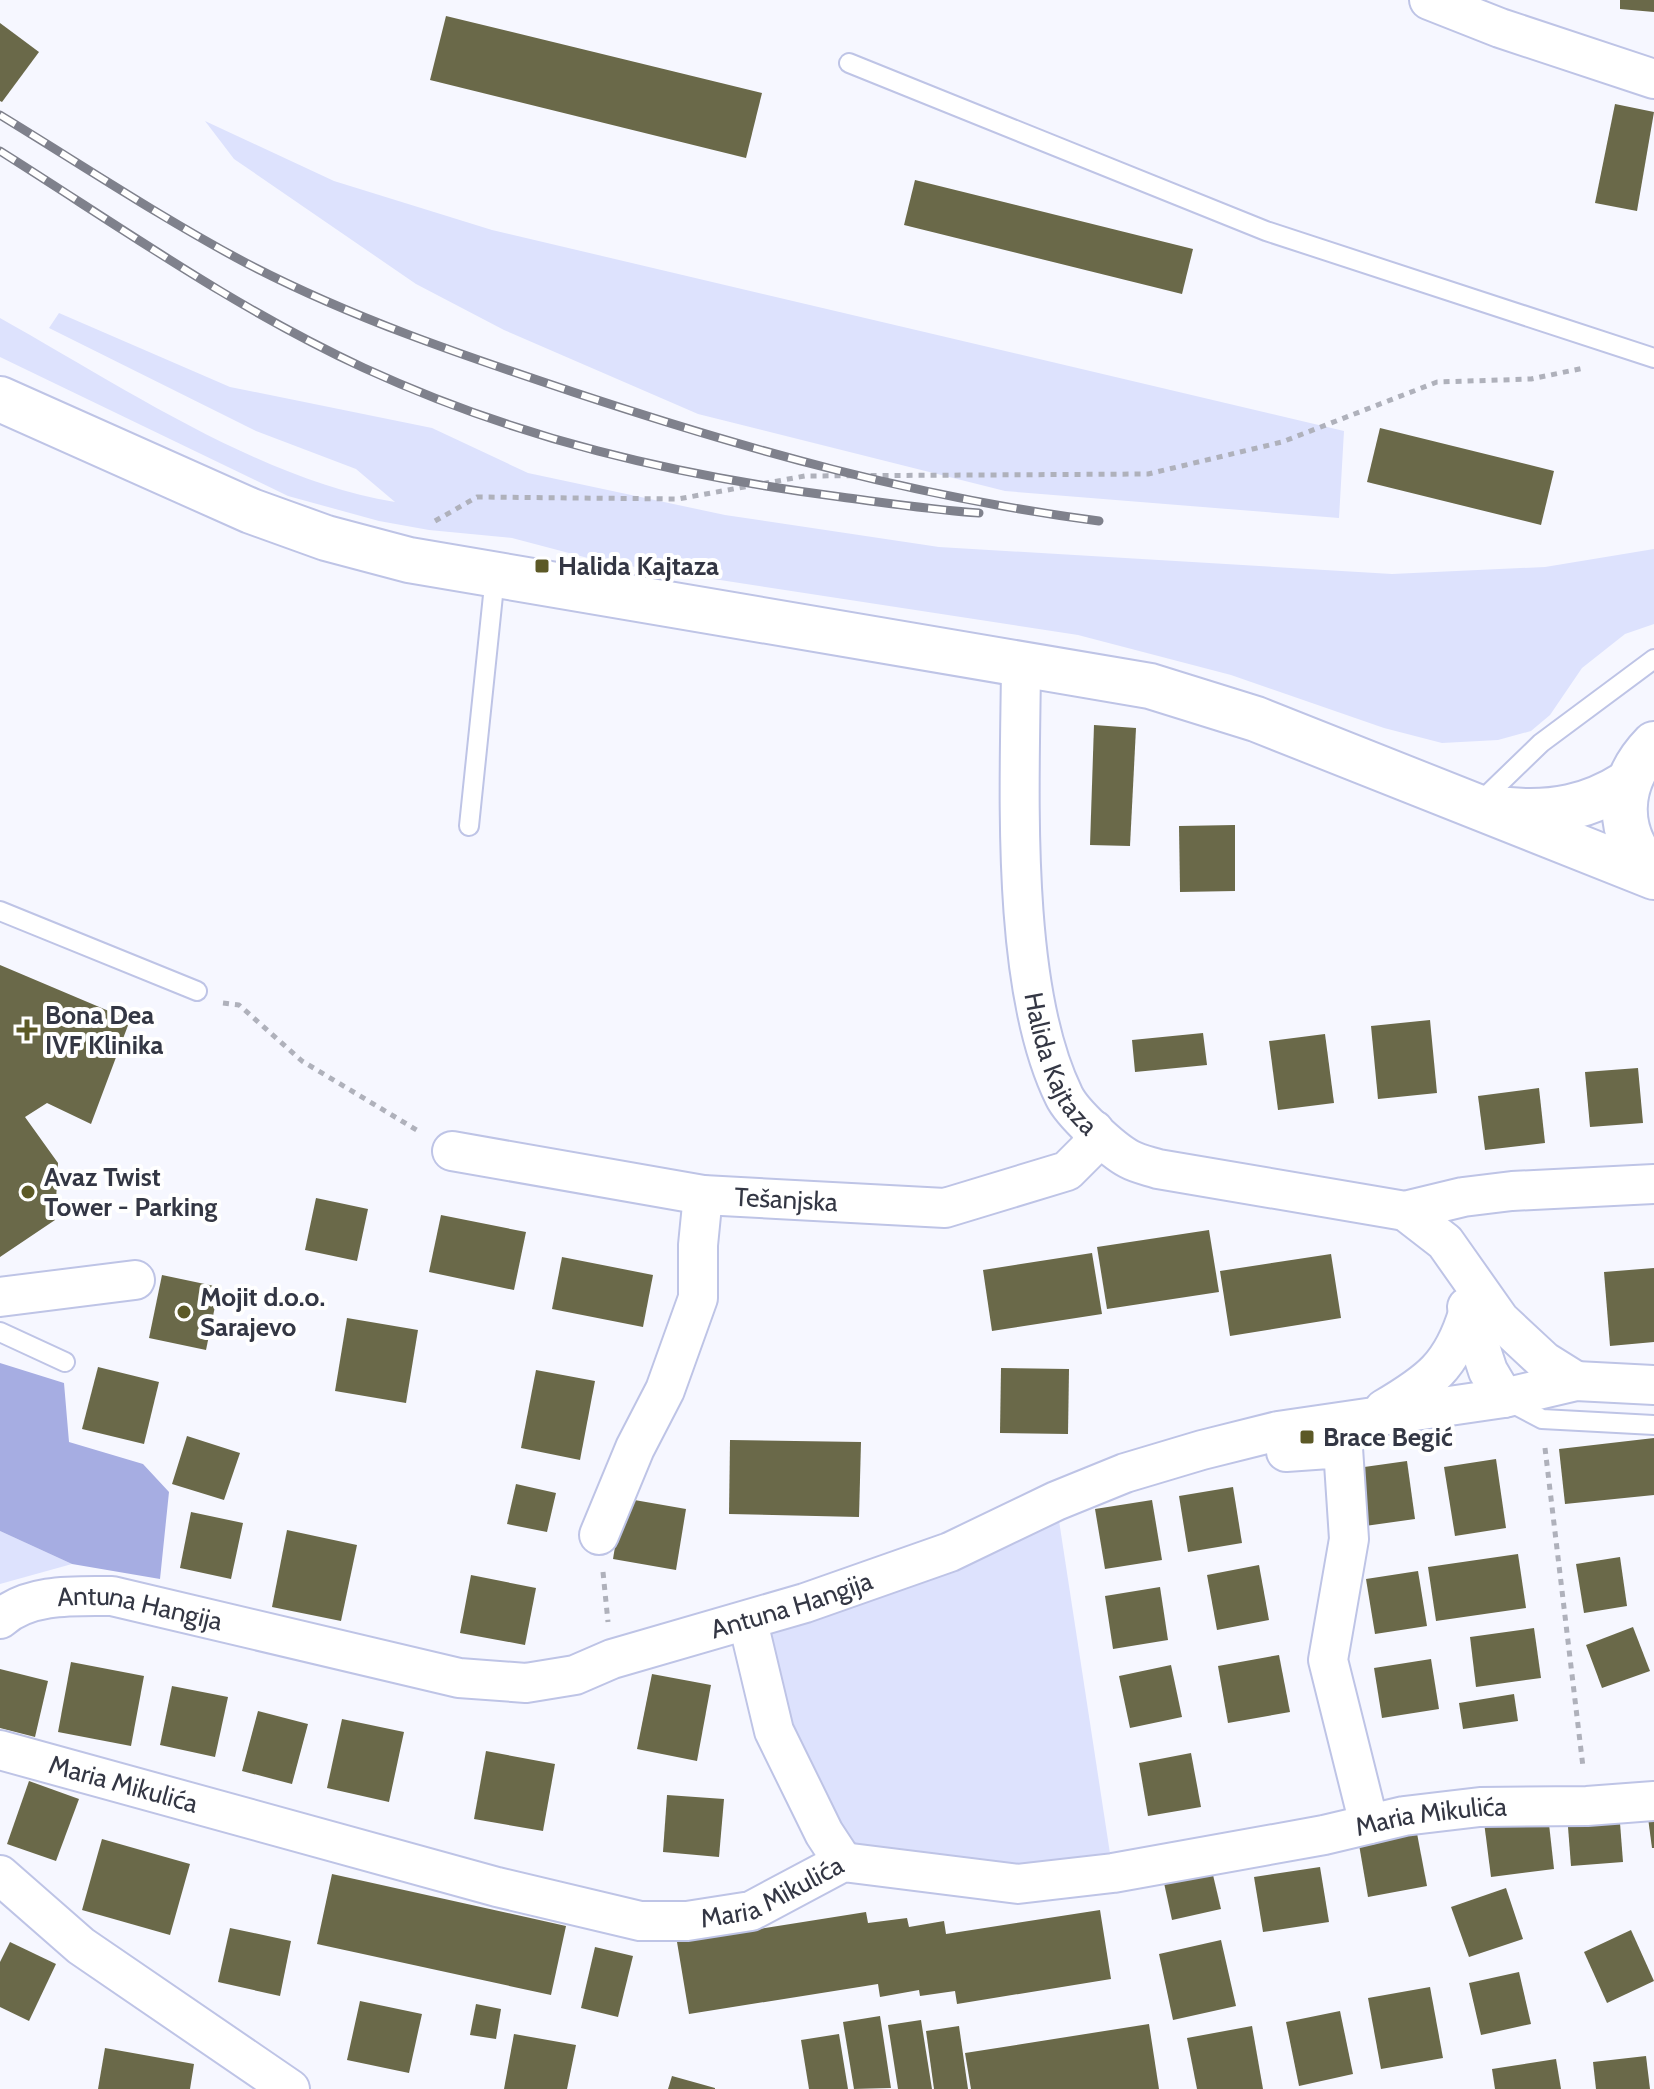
<svg xmlns="http://www.w3.org/2000/svg" width="1654" height="2089" viewBox="0 0 1654 2089" font-family="Cabin,sans-serif">
<style>
.green{fill:#dde2fd}
.forest{fill:#a6ade2}
.building{fill:#6a6949}
.lines{fill:none;stroke-linecap:round;stroke-linejoin:round}
.service-casing{stroke:#bec4e6;stroke-width:22}
.minor-casing{stroke:#bec4e6;stroke-width:42}
.secondary-casing{stroke:#bec4e6;stroke-width:48}
.path{stroke:#afb1bb;stroke-width:5;stroke-dasharray:6 6;stroke-linecap:butt}
.service{stroke:#fff;stroke-width:18}
.minor{stroke:#fff;stroke-width:38}
.secondary{stroke:#fff;stroke-width:44}
.rail-casing{stroke:#7f818c;stroke-width:9}
.rail{stroke:#fff;stroke-width:6;stroke-dasharray:18;stroke-linecap:butt}
.poi-dot{fill:#5c5926;stroke:#fff;stroke-width:3}
.labels{text-anchor:middle;dominant-baseline:central;stroke-width:8;stroke-linejoin:round;paint-order:stroke}
.poi-label{font-size:26px;font-weight:bold;fill:#343744;stroke:#fff;text-anchor:start}
.street-label{font-size:26px;fill:#343744;stroke:#fff}
</style>
<rect width="100%" height="100%" fill="#f6f7ff"/>
<g class="green">
<polygon points="205,121 334,181 492,230 1344,431 1339,518 1005,491 698,414 504,330 416,284 234,159"/>
<path d="M59 313 230 387 432 428 528 473 725 515 939 547 1392 574 1545 567 1654 549V624L1625 634 1582 668 1550 715 1531 731 1498 740 1442 743 1384 728 1231 675 1078 635 603 562 512 538 429 530 379 521 288 496 0 357V318C120 385 260 480 395 502L356 469 256 431 49 328Z"/>
<polygon points="1056,1501 1113,1873 882,1866 827,1832 751,1608"/>
<polygon points="0,1531 72,1564 0,1584"/>
</g>
<polygon class="forest" points="0,1363 64,1383 69,1442 143,1464 169,1492 160,1579 72,1564 0,1531"/>
<g class="building">
<polygon points="1620,0 1654,0 1654,12 1620,9"/>
<polygon points="446,16 762,93 746,158 430,80"/>
<polygon points="0,23 39,52 2,102 0,101"/>
<polygon points="1615,104 1654,112 1637,211 1595,203"/>
<polygon points="915,180 1193,249 1182,294 904,225"/>
<polygon points="1380,428 1554,471 1541,525 1367,482"/>
<polygon points="1094,725 1136,728 1130,846 1090,845"/>
<polygon points="1235,825 1235,891 1180,892 1179,826"/>
<polygon points="0,965 130,1020 91,1124 47,1103 25,1117 58,1163 55,1220 0,1257"/>
<polygon points="1430,1020 1437,1093 1378,1099 1371,1026"/>
<polygon points="1203,1033 1207,1065 1135,1072 1132,1040"/>
<polygon points="1325,1034 1334,1103 1278,1110 1269,1041"/>
<polygon points="1638,1068 1643,1123 1590,1127 1585,1072"/>
<polygon points="1539,1088 1545,1143 1485,1150 1478,1096"/>
<polygon points="316,1198 368,1209 357,1261 305,1250"/>
<polygon points="441,1215 526,1232 514,1290 429,1272"/>
<polygon points="1209,1230 1219,1292 1107,1309 1097,1247"/>
<polygon points="1092,1253 1102,1314 992,1331 983,1270"/>
<polygon points="1331,1254 1341,1318 1230,1336 1220,1271"/>
<polygon points="562,1257 653,1275 643,1327 552,1309"/>
<polygon points="1654,1268 1654,1342 1610,1346 1604,1272"/>
<polygon points="162,1275 219,1287 206,1350 149,1338"/>
<polygon points="347,1318 418,1330 406,1403 335,1391"/>
<polygon points="98,1367 159,1382 144,1444 82,1429"/>
<polygon points="1001,1368 1069,1369 1068,1434 1000,1433"/>
<polygon points="536,1370 595,1381 580,1460 521,1448"/>
<polygon points="187,1436 240,1453 224,1500 172,1484"/>
<polygon points="1654,1438 1654,1495 1565,1504 1559,1449"/>
<polygon points="730,1440 861,1442 859,1517 729,1514"/>
<polygon points="1496,1459 1506,1528 1455,1536 1444,1467"/>
<polygon points="1407,1461 1415,1519 1358,1527 1350,1469"/>
<polygon points="516,1484 556,1493 547,1532 507,1524"/>
<polygon points="1233,1487 1242,1543 1188,1552 1179,1496"/>
<polygon points="623,1498 686,1509 676,1570 613,1559"/>
<polygon points="1152,1500 1162,1560 1105,1569 1095,1509"/>
<polygon points="191,1512 243,1523 231,1579 180,1568"/>
<polygon points="287,1530 357,1545 341,1621 272,1607"/>
<polygon points="1518,1554 1526,1608 1436,1621 1428,1567"/>
<polygon points="1620,1557 1627,1606 1584,1613 1576,1564"/>
<polygon points="1259,1565 1269,1620 1217,1630 1207,1575"/>
<polygon points="1418,1571 1427,1626 1375,1634 1366,1579"/>
<polygon points="471,1575 536,1588 525,1645 460,1633"/>
<polygon points="1160,1587 1168,1640 1113,1649 1105,1596"/>
<polygon points="1633,1627 1650,1671 1602,1688 1586,1645"/>
<polygon points="1534,1628 1541,1678 1476,1687 1470,1637"/>
<polygon points="1279,1655 1290,1712 1228,1723 1218,1666"/>
<polygon points="1431,1659 1439,1709 1382,1718 1374,1668"/>
<polygon points="71,1662 144,1676 131,1746 58,1732"/>
<polygon points="1171,1665 1182,1717 1130,1728 1119,1676"/>
<polygon points="0,1669 48,1681 35,1737 0,1728"/>
<polygon points="652,1674 711,1685 697,1761 637,1749"/>
<polygon points="172,1686 228,1697 215,1757 160,1745"/>
<polygon points="1514,1694 1518,1721 1463,1729 1459,1703"/>
<polygon points="258,1711 308,1724 292,1784 242,1771"/>
<polygon points="342,1719 404,1732 389,1802 327,1788"/>
<polygon points="486,1751 555,1764 543,1831 474,1819"/>
<polygon points="1191,1753 1201,1807 1148,1816 1139,1763"/>
<polygon points="29,1781 79,1799 56,1861 7,1844"/>
<polygon points="667,1795 724,1799 719,1857 663,1852"/>
<polygon points="1619,1810 1623,1862 1571,1866 1567,1814"/>
<polygon points="1548,1815 1554,1869 1491,1877 1484,1822"/>
<polygon points="1654,1817 1654,1848 1652,1848 1648,1818"/>
<polygon points="1415,1823 1427,1886 1368,1897 1357,1833"/>
<polygon points="102,1839 190,1864 170,1935 82,1910"/>
<polygon points="1209,1858 1221,1909 1172,1920 1161,1869"/>
<polygon points="1320,1867 1329,1922 1263,1932 1254,1877"/>
<polygon points="332,1874 566,1926 551,1995 317,1944"/>
<polygon points="1506,1888 1523,1939 1469,1957 1451,1907"/>
<polygon points="1100,1910 1111,1979 957,2004 955,1991 920,1996 919,1990 880,1997 878,1984 689,2014 677,1942 866,1912 868,1923 907,1918 909,1927 944,1921 946,1934"/>
<polygon points="230,1928 291,1941 280,1996 218,1982"/>
<polygon points="1631,1930 1654,1981 1607,2003 1584,1952"/>
<polygon points="1221,1940 1236,2006 1173,2020 1159,1954"/>
<polygon points="10,1942 56,1964 29,2021 0,2007 0,1962"/>
<polygon points="595,1947 633,1956 618,2017 581,2008"/>
<polygon points="1519,1972 1531,2024 1481,2035 1469,1983"/>
<polygon points="1430,1987 1443,2058 1381,2069 1368,1998"/>
<polygon points="360,2001 422,2014 409,2073 347,2060"/>
<polygon points="476,2004 501,2009 496,2039 470,2035"/>
<polygon points="1340,2011 1353,2074 1299,2086 1286,2022"/>
<polygon points="880,2016 891,2088 854,2089 843,2022"/>
<polygon points="921,2020 932,2089 898,2089 888,2025"/>
<polygon points="1149,2024 1159,2089 971,2089 965,2053"/>
<polygon points="959,2026 968,2089 934,2089 926,2031"/>
<polygon points="1252,2026 1263,2089 1197,2089 1187,2038"/>
<polygon points="514,2034 576,2045 567,2089 504,2089"/>
<polygon points="839,2034 848,2089 809,2089 801,2040"/>
<polygon points="105,2048 194,2064 190,2089 98,2089"/>
<polygon points="1646,2056 1650,2089 1596,2089 1593,2062"/>
<polygon points="1556,2059 1561,2089 1495,2089 1492,2069"/>
<polygon points="672,2076 715,2088 715,2089 668,2089"/>
</g>
<g class="lines">
<defs>
<g id="service">
<polyline points="849,63 1266,231 1654,358"/>
<polyline points="1478,804 1541,743 1654,659"/>
<polyline points="469,826 495,576"/>
<polyline points="0,911 197,991"/>
<polyline points="0,1332 65,1362"/>
<polyline points="1506,1400 1542,1419 1654,1425"/>
</g>
<g id="minor">
<polyline points="1429,0 1500,28 1654,79"/>
<path id="s1" d="M1021 666C1020 788 1010 986 1064 1096 1072 1113 1112 1150 1129 1159 1138 1164 1149 1166 1158 1169L1405 1211 1463 1197 1512 1191 1654 1184"/>
<path id="s2" d="M452 1151 703 1195 945 1208 1067 1171 1090 1148 1094 1130"/>
<polyline points="1405,1211 1445,1242 1500,1320 1544,1361 1576,1381"/>
<polyline points="0,1297 135,1280"/>
<polyline points="1467,1307 1488,1371 1504,1398"/>
<path d="M1384 1409C1430 1382 1452 1366 1468 1313"/>
<polyline points="1286,1452 1343,1448 1349,1539 1328,1660 1369,1824"/>
<polyline points="599,1535 635,1448 665,1390 698,1298 698,1245 703,1195"/>
<path id="s3" d="M0 1619C29 1593 76 1596 112 1596L459 1678 526 1683 575 1675 612 1659 805 1603 950 1552 1056 1501 1125 1473 1202 1450 1278 1431 1504 1398 1576 1381 1654 1385"/>
<polyline points="748,1622 774,1731 824,1833 843,1862"/>
<path id="s4" d="M0 1750 497 1887 640 1921H687L751 1911 843 1862 1018 1884 1113 1873 1324 1835 1404 1816 1480 1807 1587 1806 1654 1801"/>
<polyline points="0,1875 81,1946 290,2089"/>
</g>
<g id="secondary">
<polyline points="0,399 251,511 326,538 409,560 1150,686 1256,719 1654,877"/>
<path d="M1654 744C1616 783 1614 834 1654 873"/>
<path d="M1508 810C1553 814 1589 807 1627 783"/>
</g>
</defs>
<use href="#service" class="service-casing"/>
<use href="#minor" class="minor-casing"/>
<use href="#secondary" class="secondary-casing"/>
<g class="path">
<polyline points="435,521 477,497 678,499 805,476 1148,474 1282,442 1437,382 1531,379 1584,368"/>
<polyline points="223,1003 239,1005 302,1061 420,1132"/>
<polyline points="1545,1448 1583,1767"/>
<polyline points="603,1572 608,1622"/>
</g>
<use href="#service" class="service"/>
<use href="#minor" class="minor"/>
<use href="#secondary" class="secondary"/>
<defs>
<g id="rail">
<path d="M0 115C82 165 163 219 248 264 352 318 462 355 573 392 748 450 916 497 1099 521"/>
<path d="M0 151C119 226 236 309 364 368 519 439 673 475 841 497 887 503 933 510 979 513"/>
</g>
</defs>
<use href="#rail" class="rail-casing"/>
<use href="#rail" class="rail"/>
</g>
<g class="poi-dot">
<rect x="534" y="558" width="16" height="16" rx="4"/>
<path d="M23 1018h8v8h8v8h-8v8h-8v-8h-8v-8h8z"/>
<circle cx="28" cy="1192" r="8"/>
<circle cx="184" cy="1312" r="8"/>
<rect x="1299" y="1429" width="16" height="16" rx="4"/>
</g>
<g class="labels">
<g class="poi-label">
<text x="558" y="566">Halida Kajtaza</text>
<text x="45" y="1015">Bona Dea<tspan x="45" dy="30">IVF Klinika</tspan></text>
<text x="44" y="1177">Avaz Twist<tspan x="44" dy="30">Tower - Parking</tspan></text>
<text x="200" y="1297">Mojit d.o.o.<tspan x="200" dy="30">Sarajevo</tspan></text>
<text x="1323" y="1437">Brace Begić</text>
</g>
<g class="street-label">
<text stroke="none"><textPath href="#s1" startOffset="404">Halida Kajtaza</textPath></text>
<text stroke="none"><textPath href="#s2" startOffset="338">Tešanjska</textPath></text>
<text stroke="none"><textPath href="#s3" startOffset="818">Antuna Hangija</textPath></text>
<text stroke="none"><textPath href="#s3" startOffset="146">Antuna Hangija</textPath></text>
<text stroke="none"><textPath href="#s4" startOffset="128">Maria Mikulića</textPath></text>
<text stroke="none"><textPath href="#s4" startOffset="1474">Maria Mikulića</textPath></text>
<text stroke="none"><textPath href="#s4" startOffset="800">Maria Mikulića</textPath></text>
</g>
</g>
</svg>
